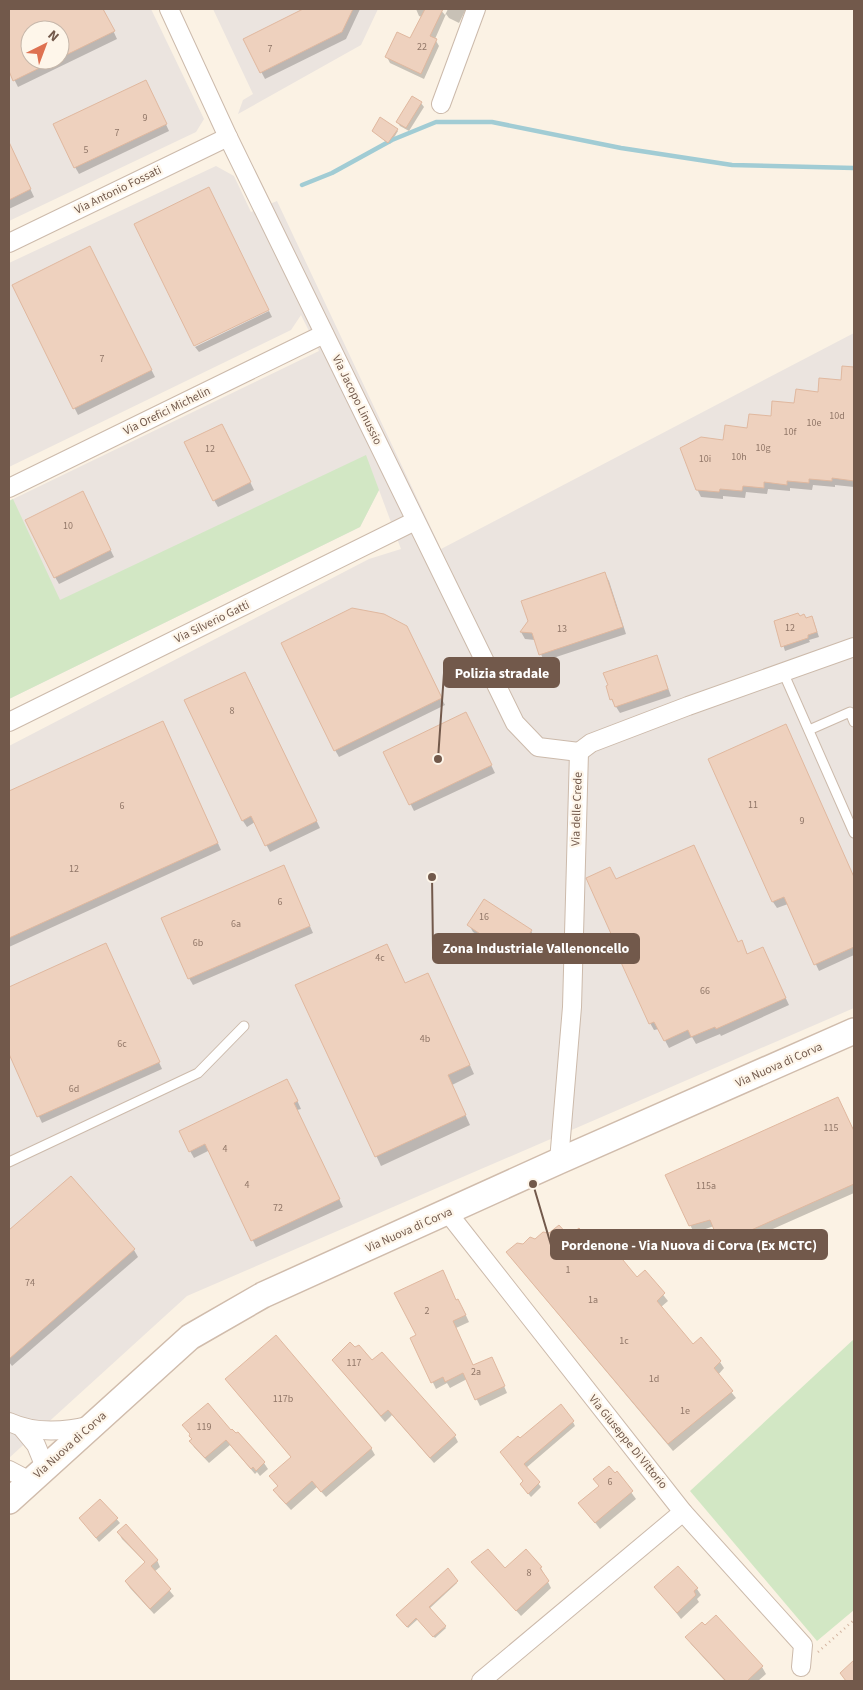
<svg xmlns="http://www.w3.org/2000/svg" width="863" height="1690" viewBox="0 0 863 1690" font-family="'Source Sans 3',sans-serif">
<style>
.industrial{fill:#ebe4df;fill-rule:evenodd}
.green{fill:#d2e7c4}
.shadow{fill:#0003;fill-rule:evenodd}
.lines{fill:none;stroke-linecap:round;stroke-linejoin:round}
.stream{stroke:#a1ccd4;stroke-width:4.5}
.building{fill:#eed1be;stroke:#e0b89f}
.lane-casing{stroke:#ccbaab;stroke-width:11}
.street-casing{stroke:#ccbaab;stroke-width:20}
.secondary-casing{stroke:#d0bcac;stroke-width:28}
.path{stroke:#d3b5a1;stroke-width:2.5;stroke-dasharray:1 4;stroke-linecap:butt}
.lane{stroke:#fff;stroke-width:9}
.street{stroke:#fff;stroke-width:18}
.secondary{stroke:#fff;stroke-width:25}
.labels{text-anchor:middle;dominant-baseline:central;stroke-width:4.5;stroke-linejoin:round;paint-order:stroke}
.number-label{font-size:10px;fill:#917768}
.street-label{font-size:12px;fill:#72594b;stroke:#fef6ea}
.leader{fill:none;stroke:#72594b;stroke-width:2}
.callout-dot{fill:#72594b;stroke:#fef6ea;stroke-width:2}
.callout{fill:#72594b;stroke:#72594b;stroke-width:2}
.callout-label{font-size:14px;text-anchor:middle;font-weight:bold;fill:#fff}
</style>
<rect width="100%" height="100%" fill="#fbf2e4"/>
<g class="industrial">
<path d="M9 9H151L204 119 196 132 9 221ZM30 30H60V60H30Z"/>
<polygon points="213,9 378,9 361,45 238,114 243,100 253,94"/>
<polygon points="216,166 234,176 251,212 277,201 441,549 854,333 854,1008 187,1296 9,1458 9,746 369,559 401,549 379,490 360,527 9,699 9,501 319,351 301,315 291,330 9,467 9,263"/>
</g>
<g class="green">
<polygon points="366,455 379,490 360,527 9,699 9,501 13,499 60,600"/>
<polygon points="854,1339 854,1610 817,1641 690,1491"/>
</g>
<g class="shadow">
<path d="M9 9H103L117 39 18 87 9 69ZM30 30H60V60H30Z"/>
<polygon points="306,9 360,9 346,39 265,79 244,39"/>
<polygon points="416,9 440,9 445,15 448,9 466,9 459,23 449,18 446,14 435,39 439,46 424,79 390,63 387,57 410,40 422,17 419,16"/>
<polygon points="149,88 169,131 79,174 75,167"/>
<polygon points="421,103 424,107 409,131 400,126 397,122"/>
<polygon points="397,130 398,131 390,144 373,131"/>
<polygon points="9,147 14,154 34,197 9,209"/>
<polygon points="94,255 155,377 78,415 13,286"/>
<polygon points="269,311 272,317 199,352 195,347"/>
<polygon points="843,367 854,368 854,487 835,485 835,487 813,485 812,490 790,488 790,491 768,489 767,494 746,492 745,498 723,496 723,499 701,497 697,489 725,441 842,381"/>
<polygon points="226,432 254,490 218,507 214,500"/>
<polygon points="86,500 114,557 59,584 55,577"/>
<polygon points="605,574 609,581 626,634 544,661 535,640 525,639 521,632"/>
<polygon points="800,617 814,622 819,637 809,640 810,642 785,651 776,622"/>
<polygon points="410,635 445,705 339,757 335,750"/>
<polygon points="656,656 671,696 620,713 611,699"/>
<polygon points="249,680 320,828 270,852 255,822 247,827 243,821 185,701"/>
<polygon points="469,720 495,773 414,811 385,752"/>
<polygon points="163,722 221,850 9,947 9,792"/>
<polygon points="789,732 854,878 854,955 819,971 788,904 777,908 773,902 710,760"/>
<polygon points="287,874 313,933 193,985 189,978"/>
<polygon points="616,880 738,943 745,949 748,955 766,956 789,1005 721,1036 720,1034 696,1044 692,1037 669,1048 659,1029 654,1030 650,1023 623,957"/>
<polygon points="469,925 531,931 535,938 519,963 473,932"/>
<polygon points="106,945 162,1069 42,1123 9,1051 9,989"/>
<polygon points="433,984 474,1074 452,1085 470,1125 381,1166 297,986"/>
<polygon points="291,1087 301,1109 297,1110 343,1207 256,1247 210,1150 194,1158 190,1151"/>
<polygon points="841,1105 854,1132 854,1193 725,1250 714,1226 694,1233 667,1176"/>
<polygon points="71,1178 134,1250 138,1257 12,1366 9,1362 9,1232"/>
<polygon points="568,1238 599,1254 637,1278 645,1272 668,1301 661,1307 693,1346 720,1362 724,1368 718,1375 736,1398 673,1451 512,1259 508,1252 535,1241"/>
<polygon points="462,1307 469,1322 456,1328 473,1366 495,1365 507,1393 480,1406 467,1379 450,1388 447,1383 436,1389 412,1339"/>
<polygon points="333,1360 372,1362 455,1436 458,1442 434,1463 392,1415 385,1422"/>
<polygon points="227,1380 371,1448 375,1455 326,1497 317,1487 291,1510 279,1497 275,1490 278,1487 270,1476 292,1458 231,1386"/>
<polygon points="573,1422 575,1426 526,1468 541,1487 531,1497 521,1485 524,1482 519,1440"/>
<polygon points="187,1431 231,1432 264,1463 268,1469 260,1476 257,1472 255,1474 230,1445 209,1463 194,1447 191,1441 193,1440 191,1435"/>
<polygon points="617,1473 636,1499 600,1529 580,1503"/>
<polygon points="100,1500 120,1523 99,1542 81,1519"/>
<polygon points="119,1533 157,1560 160,1567 154,1572 174,1596 154,1614 130,1588 126,1582 146,1563 122,1539"/>
<polygon points="525,1551 541,1568 551,1588 521,1616 477,1568 473,1562 504,1570"/>
<polygon points="447,1570 457,1583 429,1609 446,1628 435,1638 418,1619 408,1628 398,1616"/>
<polygon points="656,1587 697,1589 701,1595 697,1599 699,1602 681,1619"/>
<polygon points="716,1616 762,1667 766,1674 758,1681 725,1681 691,1644 687,1637 705,1627"/>
</g>
<g class="lines">
<polyline class="stream" points="302,185 332,173 392,140 436,122 492,122 621,148 732,165 854,168"/>
</g>
<g class="building">
<polygon points="9,9 103,9 115,31 60,58 60,30 30,30 30,60 56,60 13,81 9,71"/>
<polygon points="303,9 353,9 342,32 260,73 243,39"/>
<polygon points="425,9 443,9 430,36 437,39 421,74 385,57 397,32 410,38"/>
<polygon points="146,80 167,124 74,168 53,124"/>
<polygon points="412,96 422,102 406,128 396,122"/>
<polygon points="380,117 398,129 388,143 372,131"/>
<polygon points="9,142 31,189 9,200"/>
<polygon points="209,187 269,310 194,346 134,224"/>
<polygon points="90,246 152,370 73,409 12,285"/>
<polygon points="842,366 854,367 854,481 832,478 832,481 809,479 809,483 787,481 787,485 764,482 764,488 743,486 742,491 720,489 719,492 696,490 680,448 701,437 723,440 725,425 747,428 749,414 771,416 772,401 794,403 796,389 818,392 819,378 841,380"/>
<polygon points="222,424 251,482 213,501 184,442"/>
<polygon points="83,491 111,550 54,578 25,520"/>
<polygon points="605,572 623,627 539,655 532,633 520,632 528,621 521,601"/>
<polygon points="352,608 384,614 407,626 442,698 334,751 281,643"/>
<polygon points="798,613 800,616 804,614 806,618 812,616 817,632 808,635 808,638 781,647 774,621"/>
<polygon points="657,655 668,689 615,707 612,699 610,700 606,686 608,685 603,673"/>
<polygon points="245,672 317,821 265,846 251,816 242,821 184,700"/>
<polygon points="466,712 492,765 409,805 383,752"/>
<polygon points="163,721 218,843 9,938 9,791"/>
<polygon points="786,724 854,877 854,947 814,965 784,897 772,902 708,759"/>
<polygon points="694,845 738,942 742,940 747,954 763,947 786,998 716,1029 715,1027 691,1037 688,1030 664,1041 654,1022 649,1024 619,958 621,956 586,878 610,867 616,879"/>
<polygon points="284,865 310,926 188,979 161,918"/>
<polygon points="484,899 532,930 514,957 467,925"/>
<polygon points="106,943 160,1062 37,1117 9,1054 9,987"/>
<polygon points="387,944 405,983 428,973 470,1065 448,1075 466,1115 375,1157 295,985"/>
<polygon points="287,1079 298,1101 294,1103 340,1199 251,1241 205,1144 189,1152 179,1131"/>
<polygon points="838,1097 854,1131 854,1184 720,1244 710,1220 689,1226 665,1175"/>
<polygon points="71,1176 135,1249 9,1359 9,1230"/>
<polygon points="559,1225 569,1236 579,1228 600,1253 608,1246 616,1255 618,1254 637,1277 645,1270 665,1293 657,1301 693,1344 701,1337 721,1361 714,1368 733,1391 668,1444 506,1252 517,1243 523,1244 530,1237 535,1239 543,1232 549,1233"/>
<polygon points="443,1270 456,1300 458,1299 466,1315 453,1321 473,1365 492,1357 505,1386 475,1400 463,1373 445,1382 443,1377 431,1383 410,1338 416,1335 394,1293"/>
<polygon points="276,1335 372,1448 321,1492 312,1481 286,1504 273,1490 278,1486 269,1476 291,1457 225,1379"/>
<polygon points="350,1342 355,1347 359,1345 372,1360 382,1352 456,1435 430,1458 388,1410 381,1416 332,1360"/>
<polygon points="208,1403 231,1430 232,1429 236,1433 238,1432 265,1462 256,1471 253,1467 251,1469 226,1440 205,1458 189,1441 192,1439 189,1436 190,1434 182,1425"/>
<polygon points="561,1404 574,1421 524,1464 540,1482 528,1494 520,1484 523,1481 500,1452 518,1436 520,1438"/>
<polygon points="609,1466 615,1473 617,1471 633,1491 595,1523 578,1503 599,1486 593,1479"/>
<polygon points="100,1499 118,1518 96,1538 79,1518"/>
<polygon points="126,1524 158,1560 151,1566 171,1589 150,1609 125,1581 145,1562 117,1532"/>
<polygon points="488,1549 505,1568 526,1549 542,1567 540,1568 549,1581 516,1611 471,1562"/>
<polygon points="678,1566 698,1588 694,1591 696,1595 677,1613 654,1587"/>
<polygon points="448,1568 458,1581 429,1607 446,1626 433,1637 416,1618 407,1627 396,1615"/>
<polygon points="716,1615 763,1666 747,1681 726,1681 685,1637 702,1622 705,1625"/>
<polygon points="854,1660 854,1681 846,1681 840,1673"/>
</g>
<g class="lines">
<defs>
<g id="lane">
<polyline points="783,672 854,833"/>
<polyline points="809,730 850,712 854,722"/>
<polyline points="9,1162 198,1073 244,1026"/>
</g>
<g id="street">
<polyline points="169,9 228,137 515,723 538,747 579,752"/>
<polyline points="441,104 476,9"/>
<polyline points="9,243 228,137"/>
<polyline points="9,488 324,334"/>
<polyline points="9,722 415,521"/>
<polyline points="579,752 591,743 688,706 854,647"/>
<polyline points="559,1161 572,1007 579,752"/>
<polyline points="448,1213 683,1512 803,1645 801,1667"/>
<path d="M9 1422C35 1434 64 1432 92 1425"/>
<polyline points="22,1428 36,1445 45,1467"/>
<polyline points="9,1470 30,1481"/>
<polyline points="481,1681 683,1512"/>
</g>
<polyline id="secondary" points="9,1501 190,1337 263,1295 559,1161 854,1031"/>
</defs>
<use href="#lane" class="lane-casing"/>
<use href="#street" class="street-casing"/>
<use href="#secondary" class="secondary-casing"/>
<polyline class="path" points="818,1652 854,1620"/>
<use href="#lane" class="lane"/>
<use href="#street" class="street"/>
<use href="#secondary" class="secondary"/>
</g>
<g class="labels">
<g class="number-label">
<text x="422" y="47">22</text>
<text x="270" y="49">7</text>
<text x="145" y="118">9</text>
<text x="117" y="133">7</text>
<text x="86" y="150">5</text>
<text x="102" y="359">7</text>
<text x="837" y="416">10d</text>
<text x="814" y="423">10e</text>
<text x="790" y="432">10f</text>
<text x="763" y="448">10g</text>
<text x="210" y="449">12</text>
<text x="739" y="457">10h</text>
<text x="705" y="459">10i</text>
<text x="68" y="526">10</text>
<text x="790" y="628">12</text>
<text x="562" y="629">13</text>
<text x="232" y="711">8</text>
<text x="753" y="805">11</text>
<text x="122" y="806">6</text>
<text x="802" y="821">9</text>
<text x="74" y="869">12</text>
<text x="280" y="902">6</text>
<text x="484" y="917">16</text>
<text x="236" y="924">6a</text>
<text x="198" y="943">6b</text>
<text x="380" y="958">4c</text>
<text x="705" y="991">66</text>
<text x="425" y="1039">4b</text>
<text x="122" y="1044">6c</text>
<text x="74" y="1089">6d</text>
<text x="831" y="1128">115</text>
<text x="225" y="1149">4</text>
<text x="247" y="1185">4</text>
<text x="706" y="1186">115a</text>
<text x="278" y="1208">72</text>
<text x="568" y="1270">1</text>
<text x="30" y="1283">74</text>
<text x="593" y="1300">1a</text>
<text x="427" y="1311">2</text>
<text x="624" y="1341">1c</text>
<text x="354" y="1363">117</text>
<text x="476" y="1372">2a</text>
<text x="654" y="1379">1d</text>
<text x="283" y="1399">117b</text>
<text x="685" y="1411">1e</text>
<text x="204" y="1427">119</text>
<text x="610" y="1482">6</text>
<text x="529" y="1573">8</text>
</g>
<g class="street-label">
<text transform="translate(118 190) rotate(-26)">Via Antonio Fossati</text>
<text transform="translate(357 400) rotate(64)">Via Jacopo Linussio</text>
<text transform="translate(167 411) rotate(-26)">Via Orefici Michelin</text>
<text transform="translate(212 622) rotate(-26)">Via Silverio Gatti</text>
<text transform="translate(577 809) rotate(-88)">Via delle Crede</text>
<text transform="translate(779 1065) rotate(-24)">Via Nuova di Corva</text>
<text transform="translate(409 1230) rotate(-24)">Via Nuova di Corva</text>
<text transform="translate(628 1442) rotate(51)">Via Giuseppe Di Vittorio</text>
<text transform="translate(70 1445) rotate(-42)">Via Nuova di Corva</text>
</g>
</g>
<path class="leader" d="M438 759L444 673M432 877L433 948M533 1184L551 1245"/>
<g class="callout-dot">
<circle cx="438" cy="759" r="5"/>
<circle cx="432" cy="877" r="5"/>
<circle cx="533" cy="1184" r="5"/>
</g>
<g class="callout">
<rect x="444" y="658" width="115" height="29" rx="5"/>
<rect x="433" y="934" width="206" height="29" rx="5"/>
<rect x="551" y="1230" width="276" height="29" rx="5"/>
</g>
<g class="callout-label">
<text x="502" y="678">Polizia stradale</text>
<text x="536" y="953">Zona Industriale Vallenoncello</text>
<text x="689" y="1250">Pordenone - Via Nuova di Corva (Ex MCTC)</text>
</g>
<rect width="863" height="1690" fill="none" stroke="#72594b" stroke-width="20"/>
<g transform="translate(45 45) rotate(42)"><circle r="24" fill="#fef6ea" stroke="#c6b7aa"/>
<path d="M0-4L9 19L0 12L-9 19Z" fill="#de7151"/>
<text y="-8" font-size="14" font-weight="bold" text-anchor="middle" fill="#72594b">N</text>
</g>
</svg>
